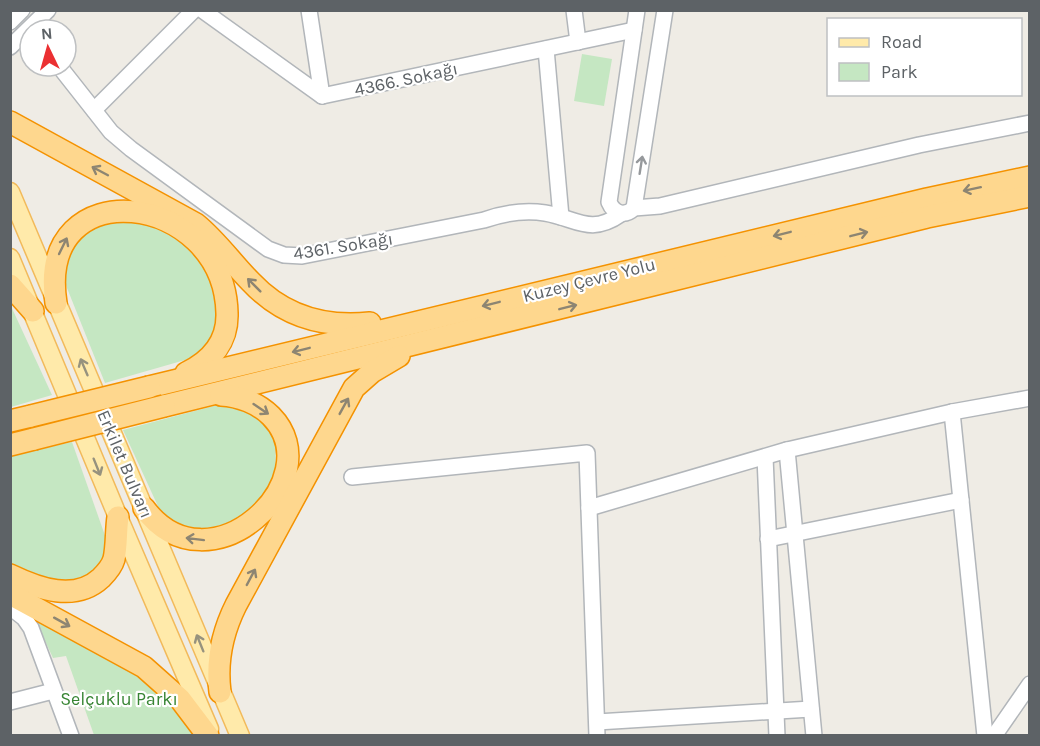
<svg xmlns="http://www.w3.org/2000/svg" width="1040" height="746" viewBox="0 0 1040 746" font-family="Karla,sans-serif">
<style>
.green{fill:#c5e7c2}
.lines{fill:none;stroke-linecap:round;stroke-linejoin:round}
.minor-casing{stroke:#b2b6ba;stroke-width:18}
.major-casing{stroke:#f2ba5b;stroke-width:21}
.highway-casing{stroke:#f49200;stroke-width:24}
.minor{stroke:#fff;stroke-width:15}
.major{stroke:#ffeaaa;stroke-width:18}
.highway{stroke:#fed78e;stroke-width:21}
.highway-bridge-casing{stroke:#f49200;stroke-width:24;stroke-linecap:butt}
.highway-bridge{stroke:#fed78e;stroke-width:21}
.oneway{stroke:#96999c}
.oneway2{stroke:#8d8572}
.oneway3{stroke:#96927e}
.labels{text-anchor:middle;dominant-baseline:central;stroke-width:4.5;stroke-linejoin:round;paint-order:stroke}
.street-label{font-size:18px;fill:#5d6266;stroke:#fff}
.park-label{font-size:18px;fill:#388534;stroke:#fff}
</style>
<rect width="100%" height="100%" fill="#efece5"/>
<g class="green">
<polygon points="582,54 612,59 604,106 574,101"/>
<polygon points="147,219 205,259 220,325 199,356 105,383 67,288 62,270 86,226"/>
<polygon points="10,304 52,395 11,407 10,407"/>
<polygon points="221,404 245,406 275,432 276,479 243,520 194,534 162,515 123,430"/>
<polygon points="72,442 108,544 104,564 76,586 11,571 11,456"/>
<polygon points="34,617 159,684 195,735 94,735 66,656 53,658"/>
</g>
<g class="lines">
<defs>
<g id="minor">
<polyline points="202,10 322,96 634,30"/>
<polyline points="309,10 322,96"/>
<polyline points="574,10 578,42"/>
<path d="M637 10 609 202C614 214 625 217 634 208L665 10"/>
<polyline points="10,22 22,10"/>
<polyline points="10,47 48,10"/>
<polyline points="546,49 561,217"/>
<path d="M59 66 111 132 131 149 268 249 284 255 302 256 484 220C504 213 524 210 545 213 576 218 590 236 621 214"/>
<polyline points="94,110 194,10"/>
<polyline points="634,208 660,206 919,145 1030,123"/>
<polyline points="952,412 985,736"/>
<polyline points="787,450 814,736"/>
<polyline points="765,457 777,736"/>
<polyline points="352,477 587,453 597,736"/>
<polyline points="589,508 787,450 952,412 1030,398"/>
<polyline points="768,539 961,500"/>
<polyline points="10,607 24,618 31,628 71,736"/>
<polyline points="10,702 53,691"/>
<polyline points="597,722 811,709"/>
<polyline points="994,736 1030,684"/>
</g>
<g id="major">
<polyline points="10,192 240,736"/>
<polyline points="10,258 118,517 209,729"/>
</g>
<g id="highway">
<path d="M10 122 196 224C217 241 232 263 251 282 283 316 324 328 370 323"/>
<polyline points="10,285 33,311"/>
<path d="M56 303C35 168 224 191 227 313 228 342 211 361 186 373"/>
<polyline points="149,387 927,199 1030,177"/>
<polyline points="164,406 927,217 1030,196"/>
<polyline points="10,421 31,416"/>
<polyline points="10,445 34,439"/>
<path d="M144 508C209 596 333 479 271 416 258 403 239 396 221 395"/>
<path d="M10 575C39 589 75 602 101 578 106 573 112 566 114 559 117 546 116 530 118 517"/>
<polyline points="10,594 144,667 180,699 208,736"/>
<path d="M220 692C216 661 222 633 236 605L354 388 372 372 399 356"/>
</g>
</defs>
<use href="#minor" class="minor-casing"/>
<use href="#major" class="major-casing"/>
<use href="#highway" class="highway-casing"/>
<use href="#minor" class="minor"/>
<use href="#major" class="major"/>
<use href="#highway" class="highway"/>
<defs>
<g id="highway-bridge">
<polyline points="31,416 149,387"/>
<polyline points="34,439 164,406"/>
</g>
</defs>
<use href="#highway-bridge" class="highway-bridge-casing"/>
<use href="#highway-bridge" class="highway-bridge"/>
</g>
<defs><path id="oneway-shaft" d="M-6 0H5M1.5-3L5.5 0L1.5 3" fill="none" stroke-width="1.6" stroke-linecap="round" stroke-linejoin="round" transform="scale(1.5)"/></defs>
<use class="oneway" href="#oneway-shaft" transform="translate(641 165) rotate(-81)"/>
<g class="oneway2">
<use href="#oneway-shaft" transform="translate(100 171) rotate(-152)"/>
<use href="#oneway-shaft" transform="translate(972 189) rotate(168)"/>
<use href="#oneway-shaft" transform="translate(782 234) rotate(166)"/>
<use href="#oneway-shaft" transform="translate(859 234) rotate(-14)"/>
<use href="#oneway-shaft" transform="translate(63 246) rotate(-64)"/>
<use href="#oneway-shaft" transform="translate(254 285) rotate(-135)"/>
<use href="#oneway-shaft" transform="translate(491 304) rotate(166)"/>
<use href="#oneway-shaft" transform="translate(568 307) rotate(-14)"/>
<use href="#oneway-shaft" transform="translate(301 350) rotate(166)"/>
<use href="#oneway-shaft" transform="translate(344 406) rotate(-61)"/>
<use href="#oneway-shaft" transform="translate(261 409) rotate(34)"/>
<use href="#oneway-shaft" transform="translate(195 539) rotate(-173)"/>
<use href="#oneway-shaft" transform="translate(251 577) rotate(-62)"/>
<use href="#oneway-shaft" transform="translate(62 622) rotate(29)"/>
</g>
<g class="oneway3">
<use href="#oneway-shaft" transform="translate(84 367) rotate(-113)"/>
<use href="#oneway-shaft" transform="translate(97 467) rotate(68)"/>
<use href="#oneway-shaft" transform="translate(200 643) rotate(-112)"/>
</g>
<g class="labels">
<g class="street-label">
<text transform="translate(406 79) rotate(-12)">4366. Sokağı</text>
<text transform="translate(343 246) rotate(-9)">4361. Sokağı</text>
<text transform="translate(589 280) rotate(-14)">Kuzey Çevre Yolu</text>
<text transform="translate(125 464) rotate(67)">Erkilet Bulvarı</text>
</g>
<g class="park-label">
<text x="119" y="699">Selçuklu Parkı</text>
</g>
</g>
<rect width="1040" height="746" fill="none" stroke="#5d6266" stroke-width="24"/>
<rect x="827" y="18" width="195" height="78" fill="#ffffff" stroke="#bec0c2" stroke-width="1.5"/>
<rect x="839" y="38" width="30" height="9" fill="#ffeaaa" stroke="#bec0c2" stroke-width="1.5"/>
<text x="881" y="48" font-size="18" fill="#5d6266">Road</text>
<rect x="839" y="63" width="30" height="18" fill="#c5e7c2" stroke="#bec0c2" stroke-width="1.5"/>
<text x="881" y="78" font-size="18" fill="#5d6266">Park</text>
<g transform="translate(48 48) rotate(355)"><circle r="28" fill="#ffffff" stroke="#bec0c2" stroke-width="1.5"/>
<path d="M0-4.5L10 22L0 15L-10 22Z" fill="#eb3032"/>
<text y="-9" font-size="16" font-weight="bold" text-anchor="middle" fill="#5d6266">N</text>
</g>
</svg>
